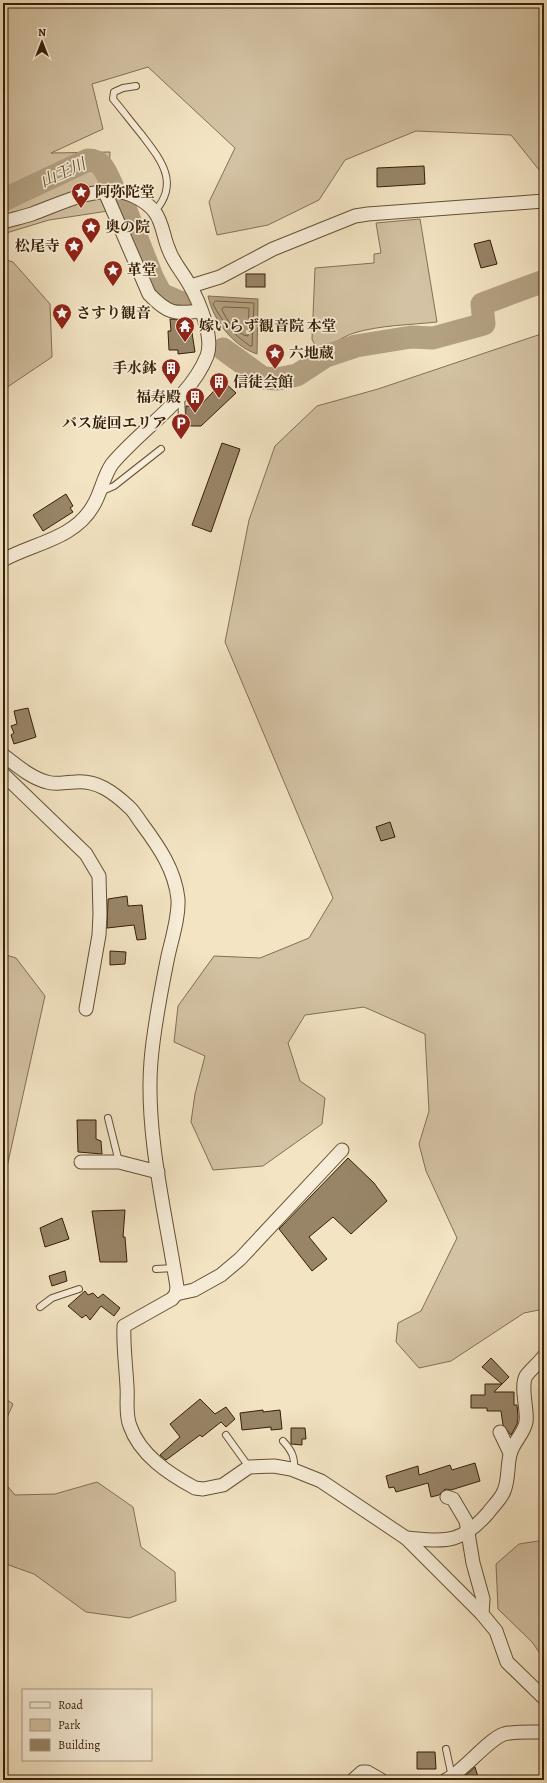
<svg xmlns="http://www.w3.org/2000/svg" width="547" height="1783" viewBox="0 0 547 1783" font-family="Alegreya,'Noto Serif JP',serif">
<style>
.green{fill:#d3c2a3;stroke:#847054}
.water{fill:#b3a182;stroke:#816d50}
.lines{fill:none;stroke-linecap:round;stroke-linejoin:round}
.shore{stroke:#746044;stroke-width:1}
.river{stroke:#b3a182;stroke-width:23}
.building{fill:#988568;stroke:#361e05}
.service-casing{stroke:#655034;stroke-width:8}
.minor-casing{stroke:#655034;stroke-width:15}
.service{stroke:#f7edd8;stroke-width:6}
.minor{stroke:#f7edd8;stroke-width:13}
.labels{text-anchor:middle;dominant-baseline:central;stroke-width:3.5;stroke-linejoin:round;paint-order:stroke}
.poi-label{font-size:15px;font-weight:bold;fill:#361e05;stroke:#f7edd8;text-anchor:start}
.water-label{font-size:16px;font-style:italic;fill:#624c31;stroke:#f7edd8}
</style>
<rect width="100%" height="100%" fill="#f3e4c3"/>
<filter id="stains"><feTurbulence type="fractalNoise" baseFrequency=".005" numOctaves="4"/><feColorMatrix values="0 0 0 0 .2 0 0 0 0 .09 0 0 0 0 .02 0 0 0 .5 -.17"/></filter>
<radialGradient id="worn" r=".72"><stop offset=".6" stop-color="#630" stop-opacity="0"/><stop offset="1" stop-color="#630" stop-opacity=".3"/></radialGradient>
<g class="green">
<polygon points="3,3 544,3 544,176 511,135 416,131 345,160 319,200 268,225 217,235 209,202 235,148 148,67 92,84 103,129 51,153 110,152 108,211 49,220 3,234"/>
<path d="M420 219 437 322C410 325 380 325 354 333 341 337 331 347 317 349L312 339 315 268 374 263V254L381 253 376 223Z"/>
<polygon points="3,259 13,262 50,304 52,357 3,390"/>
<polygon points="544,333 544,1309 524,1313 451,1361 419,1368 396,1342 398,1323 421,1311 457,1238 426,1171 419,1144 429,1111 425,1034 364,1007 305,1015 288,1043 300,1081 325,1098 322,1124 263,1166 213,1170 191,1122 195,1094 205,1056 174,1042 178,1006 214,956 260,958 309,938 333,898 225,642 249,520 275,446 317,406 378,389"/>
<polygon points="3,954 16,958 45,996 3,1185"/>
<polygon points="3,1397 13,1404 3,1427"/>
<polygon points="3,1481 15,1495 55,1494 97,1482 133,1507 141,1547 175,1572 176,1601 129,1618 86,1612 34,1574 3,1563"/>
<polygon points="544,1540 544,1659 532,1642 498,1609 496,1564 519,1544"/>
</g>
<path class="water" d="M208 296 258 299 257 354C233 346 213 320 208 296Z"/>
<g class="lines">
<g class="shore">
<path d="M216 301 254 303 252 346H250C233 334 222 322 213 304Z"/>
<path d="M224 307 249 308 248 336C237 335 226 319 222 310Z"/>
</g>
<g class="river">
<path d="M3 200 88 160C103 160 106 173 112 185"/>
<polyline points="125,208 153,279 161,294 189,306"/>
<polyline points="223,349 263,378 277,379 297,375 326,356 356,346 411,337 433,338 484,324 482,304 544,281"/>
</g>
</g>
<g class="building">
<polygon points="424,166 425,184 377,187 377,168"/>
<polygon points="490,240 497,264 481,268 474,244"/>
<rect x="246" y="274" width="19" height="13"/>
<polygon points="170,319 190,320 195,352 178,354 178,350 169,350 168,331 171,331"/>
<polygon points="223,381 236,393 201,426 185,426 186,406 199,407"/>
<polygon points="222,443 240,449 211,532 192,525"/>
<polygon points="66,494 73,506 70,508 73,512 43,531 33,515"/>
<polygon points="28,708 36,737 14,744 11,735 14,733 11,726 17,724 14,711"/>
<polygon points="390,822 395,837 381,841 376,827"/>
<polygon points="127,896 128,906 142,905 146,939 137,940 134,925 107,928 108,899"/>
<polygon points="110,951 126,952 125,964 110,965"/>
<polygon points="77,1120 96,1120 96,1139 101,1141 102,1154 78,1152"/>
<polygon points="348,1158 374,1183 387,1201 351,1234 333,1217 309,1237 327,1259 312,1271 279,1229"/>
<polygon points="125,1210 123,1237 125,1237 127,1262 100,1262 92,1211"/>
<polygon points="62,1218 69,1239 45,1247 40,1228"/>
<polygon points="65,1271 67,1281 52,1286 49,1276"/>
<polygon points="85,1291 88,1295 93,1293 98,1298 103,1294 120,1308 114,1316 101,1306 90,1320 86,1315 82,1318 68,1306"/>
<polygon points="491,1358 509,1377 494,1392 514,1392 514,1405 517,1405 518,1417 517,1424 511,1435 503,1425 501,1411 487,1411 487,1408 471,1408 471,1395 485,1395 485,1384 502,1384 482,1367"/>
<polygon points="200,1399 215,1414 226,1407 235,1419 226,1427 221,1422 202,1437 200,1435 166,1460 160,1455 180,1437 170,1424"/>
<polygon points="263,1410 263,1412 280,1410 282,1429 271,1430 271,1427 242,1430 240,1413"/>
<polygon points="291,1428 305,1428 306,1439 302,1439 302,1445 291,1444"/>
<polygon points="475,1463 480,1481 451,1490 445,1489 439,1495 431,1497 428,1483 396,1492 394,1487 389,1488 386,1476 418,1466 419,1475 450,1465 452,1470"/>
<polygon points="417,1752 435,1752 436,1769 417,1769"/>
<polygon points="475,1767 479,1780 460,1780 466,1775"/>
</g>
<g class="lines">
<defs>
<g id="service">
<path d="M136 86 123 88 114 92 113 99C123 111 132 123 142 135 161 160 180 183 155 211"/>
<polyline points="181,397 182,416"/>
<polyline points="100,492 114,486 161,449"/>
<polyline points="108,1118 119,1162"/>
<polyline points="156,1269 174,1268"/>
<polyline points="40,1307 52,1298 79,1289"/>
<polyline points="226,1435 249,1467"/>
<path d="M283 1441C292 1451 295 1457 294 1470"/>
<polyline points="446,1749 452,1777"/>
</g>
<g id="minor">
<path d="M105 192 149 294C168 314 174 314 201 311"/>
<path d="M3 222C13 219 23 217 32 214 60 204 89 188 120 192 131 193 147 202 154 211 163 222 163 237 169 250 173 262 183 273 189 284 199 301 214 337 207 356 190 399 141 429 112 464 103 477 101 493 93 506 74 539 34 543 3 560"/>
<polyline points="191,286 220,277 273,249 355,216 368,214 544,201"/>
<path d="M3 755C16 765 31 778 47 782 56 785 66 782 75 782 97 780 113 792 129 807 134 811 138 819 142 824 159 847 175 870 178 899 179 917 172 938 168 956 161 991 154 1025 151 1061 145 1132 166 1216 177 1287L176 1294 172 1299 124 1326C123 1346 126 1366 127 1387 128 1400 125 1413 130 1426 140 1455 169 1474 195 1488L203 1489 223 1485 249 1467 274 1466 291 1469 321 1481 406 1538 482 1614 496 1631 507 1662 544 1698"/>
<polyline points="3,774 86,854 99,876 100,914 99,935 86,1009"/>
<polyline points="81,1162 119,1162 158,1172"/>
<polyline points="176,1294 194,1290 221,1275 240,1259 342,1150"/>
<polyline points="500,1432 510,1453"/>
<polyline points="447,1497 453,1499 466,1521 473,1563 483,1599 482,1614"/>
<path d="M406 1538C445 1541 460 1545 488 1513 493 1506 501 1499 504 1491 509 1479 507 1467 510 1455 512 1443 524 1434 526 1422 528 1410 520 1387 526 1376 531 1369 539 1363 544 1356"/>
<polyline points="353,1780 362,1772 367,1772 381,1780"/>
<path d="M446 1780C465 1770 487 1740 504 1734 516 1731 531 1732 544 1732"/>
</g>
</defs>
<use href="#service" class="service-casing"/>
<use href="#minor" class="minor-casing"/>
<use href="#service" class="service"/>
<use href="#minor" class="minor"/>
</g>
<defs>
<symbol id="sight-pin" viewBox="-11 -11 22 30"><path d="M0 17L-7.5 6A9.5 9.5 0 1 1 7.5 6Z" fill="#8f2418" stroke="#f7edd8"/><path d="M0-6L1.8-2.2L6-1.7L2.9 1.2L3.7 5.4L0 3.3L-3.7 5.4L-2.9 1.2L-6-1.7L-1.8-2.2Z" fill="#fff"/></symbol>
<symbol id="temple-pin" viewBox="-11 -11 22 30"><path d="M0 17L-7.5 6A9.5 9.5 0 1 1 7.5 6Z" fill="#8f2418" stroke="#f7edd8"/><path d="M0-6L5-2H3V0L6.5 2.5H4V6H1.5V3h-3V6H-4V2.5H-6.5L-3 0V-2H-5Z" fill="#fff"/></symbol>
<symbol id="building-pin" viewBox="-11 -11 22 30"><path d="M0 17L-7.5 6A9.5 9.5 0 1 1 7.5 6Z" fill="#8f2418" stroke="#f7edd8"/><path d="M-4-6H4V6H1V3H-1V6H-4ZM-2.5-4.3h1.7v1.8h-1.7ZM.8-4.3h1.7v1.8H.8ZM-2.5-1h1.7V.8h-1.7ZM.8-1h1.7V.8H.8Z" fill="#fff"/></symbol>
<symbol id="parking-pin" viewBox="-11 -11 22 30"><path d="M0 17L-7.5 6A9.5 9.5 0 1 1 7.5 6Z" fill="#8f2418" stroke="#f7edd8"/><path d="M-3.5-5.5H1a3.5 3.5 0 0 1 0 7H-1V5.5H-3.5ZM-1-3.4V-.6H.8a1.4 1.4 0 0 0 0-2.8Z" fill="#fff"/></symbol>
</defs>
<g fill-rule="evenodd">
<use href="#sight-pin" x="70" y="181" width="22" height="30"/>
<use href="#sight-pin" x="80" y="216" width="22" height="30"/>
<use href="#sight-pin" x="63" y="235" width="22" height="30"/>
<use href="#sight-pin" x="102" y="259" width="22" height="30"/>
<use href="#sight-pin" x="51" y="302" width="22" height="30"/>
<use href="#temple-pin" x="174" y="315" width="22" height="30"/>
<use href="#sight-pin" x="264" y="342" width="22" height="30"/>
<use href="#building-pin" x="160" y="357" width="22" height="30"/>
<use href="#building-pin" x="208" y="371" width="22" height="30"/>
<use href="#building-pin" x="184" y="386" width="22" height="30"/>
<use href="#parking-pin" x="170" y="412" width="22" height="30"/>
</g>
<g class="labels">
<g class="poi-label">
<text x="95" y="192">阿弥陀堂</text>
<text x="105" y="227">奥の院</text>
<text x="60" y="246" text-anchor="end">松尾寺</text>
<text x="127" y="270">革堂</text>
<text x="76" y="313">さすり観音</text>
<text x="199" y="326">嫁いらず観音院 本堂</text>
<text x="289" y="353">六地蔵</text>
<text x="157" y="368" text-anchor="end">手水鉢</text>
<text x="233" y="382">信徒会館</text>
<text x="181" y="397" text-anchor="end">福寿殿</text>
<text x="167" y="423" text-anchor="end">バス旋回エリア</text>
</g>
<g class="water-label">
<text transform="translate(63 173) rotate(-24)">山王川</text>
</g>
</g>
<rect width="547" height="1783" fill="none" stroke="#f3e4c3" stroke-width="16"/>
<rect x="4" y="4" width="539" height="1775" fill="none" stroke="#361e05" stroke-width="2"/>
<rect x="8" y="8" width="531" height="1767" fill="none" stroke="#361e05"/>
<rect x="22" y="1689" width="130" height="72" fill="#f7edd8" stroke="#aa9a84"/>
<rect x="30" y="1702" width="20" height="6" fill="#f7edd8" stroke="#aa9a84"/>
<text x="58" y="1709" font-size="12" fill="#361e05">Road</text>
<rect x="30" y="1719" width="20" height="12" fill="#d3c2a3" stroke="#aa9a84"/>
<text x="58" y="1729" font-size="12" fill="#361e05">Park</text>
<rect x="30" y="1739" width="20" height="12" fill="#988568" stroke="#aa9a84"/>
<text x="58" y="1749" font-size="12" fill="#361e05">Building</text>
<g transform="translate(42 42)" stroke="#f7edd8" stroke-width="3" paint-order="stroke">
<path d="M0-3L7 15L0 10L-7 15Z" fill="#361e05"/>
<text y="-6" font-size="11" font-weight="bold" text-anchor="middle" fill="#361e05">N</text>
</g>
<rect width="100%" height="100%" filter="url(#stains)"/>
<rect width="100%" height="100%" fill="url(#worn)"/>
</svg>
